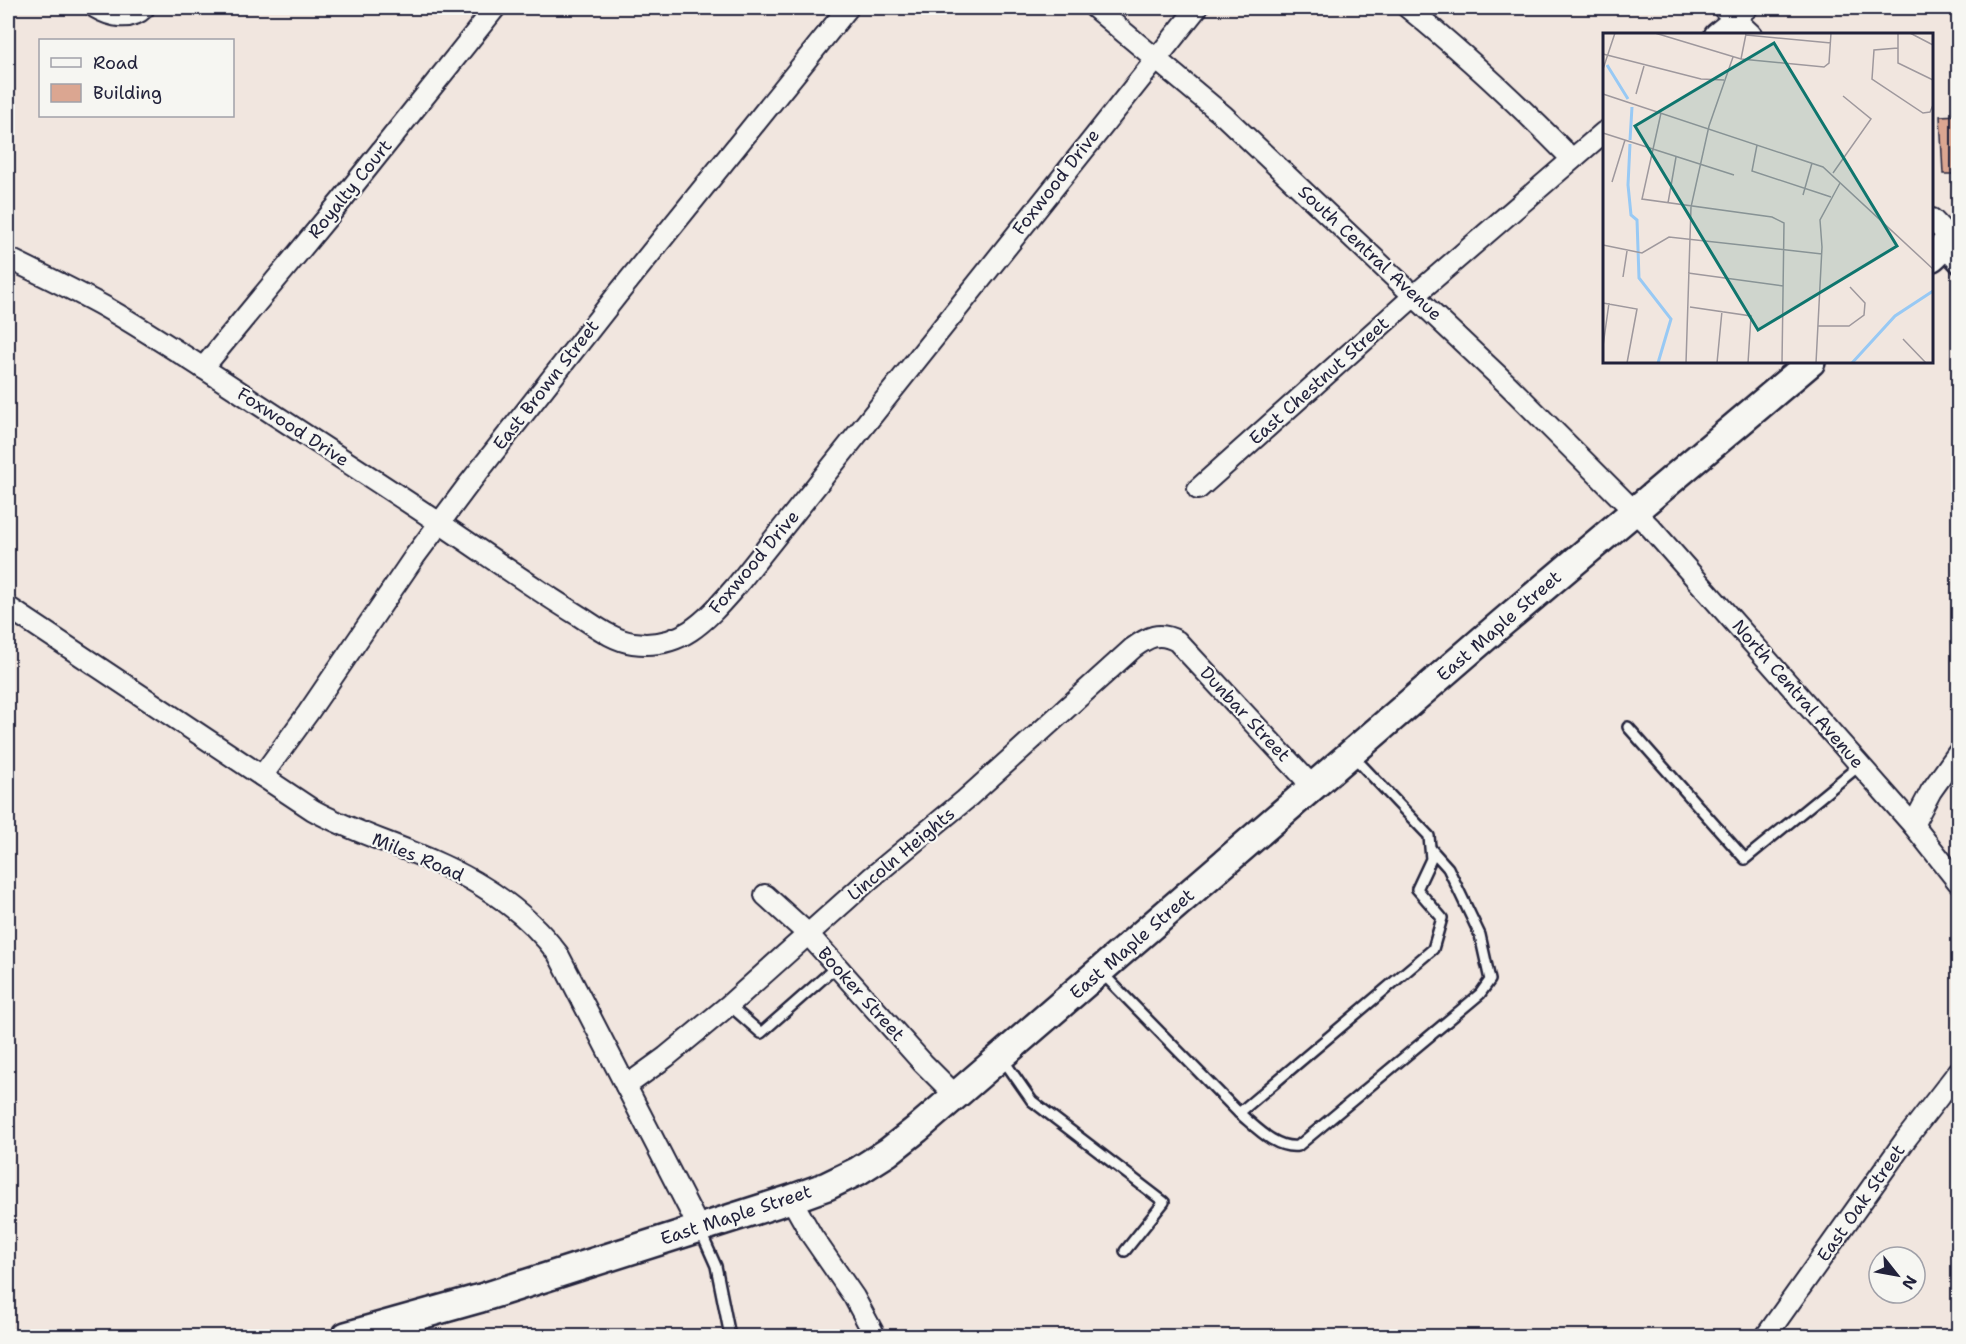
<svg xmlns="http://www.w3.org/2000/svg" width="1966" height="1344" viewBox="0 0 1966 1344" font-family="'Shantell Sans',sans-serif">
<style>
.building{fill:#dba691;stroke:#22223b;stroke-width:1.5}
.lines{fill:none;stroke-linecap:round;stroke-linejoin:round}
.lane-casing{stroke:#22223b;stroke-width:14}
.street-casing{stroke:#22223b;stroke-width:24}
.secondary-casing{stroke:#22223b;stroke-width:32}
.lane{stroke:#f6f6f2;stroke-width:9}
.street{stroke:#f6f6f2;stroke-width:20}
.secondary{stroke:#f6f6f2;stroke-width:27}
.labels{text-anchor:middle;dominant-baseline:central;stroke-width:4.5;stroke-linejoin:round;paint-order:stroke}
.street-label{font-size:18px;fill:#22223b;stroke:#f6f6f2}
.inset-river{fill:none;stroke:#98c9f4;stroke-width:3}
.inset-road{fill:none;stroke:#9e989d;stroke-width:1.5}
.view{fill:#0f766e;fill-opacity:0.15;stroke:#0f766e;stroke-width:3}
.inset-edge{fill:none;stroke:#22223b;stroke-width:3}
</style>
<rect width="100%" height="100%" fill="#f1e6df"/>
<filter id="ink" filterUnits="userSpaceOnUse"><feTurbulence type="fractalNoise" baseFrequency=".0167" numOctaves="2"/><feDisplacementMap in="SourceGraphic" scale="12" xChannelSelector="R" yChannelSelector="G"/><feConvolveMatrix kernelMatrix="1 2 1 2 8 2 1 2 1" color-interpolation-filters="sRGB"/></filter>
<g filter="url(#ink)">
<polygon class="building" points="1959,115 1959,174 1943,174 1940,116"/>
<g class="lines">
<defs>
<g id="lane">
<polyline points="1941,251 1958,269"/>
<polyline points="1628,727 1745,859 1860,765"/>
<polyline points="1102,973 1239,1113 1433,949 1442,918 1417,889 1431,859 1429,836 1353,756"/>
<polyline points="729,1005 761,1033 836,967"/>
<polyline points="1002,1058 1032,1101 1164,1202 1125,1251"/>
<path d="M1239 1113C1256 1127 1275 1149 1298 1146L1480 994 1490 980 1480 935 1448 868 1431 849"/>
<polyline points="700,1230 716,1266 730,1336"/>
</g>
<g id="street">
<path d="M96 8C111 17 131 21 144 8"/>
<polyline points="1095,8 1224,116 1508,385 1651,528 1913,825 1958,882"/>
<path d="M1408 8C1466 55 1520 106 1572 159"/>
<polyline points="1723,8 1751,34"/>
<polyline points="1715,34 1747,8"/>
<polyline points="1932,219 1951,239"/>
<path d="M8 258C40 274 73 289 105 307 157 337 208 371 258 404 319 444 380 483 441 524 486 554 530 586 576 614 594 625 612 640 633 643 683 650 708 618 738 584L1197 8"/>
<polyline points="203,368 341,201 495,8"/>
<polyline points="1198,489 1423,288 1604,132"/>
<path d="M8 607 313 810C351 831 392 843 431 860 480 881 526 911 558 954L699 1228"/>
<polyline points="262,776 308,713 415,556 468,485 617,295 848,8"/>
<polyline points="1913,825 1931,791 1958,753"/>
<polyline points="765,895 808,934 923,1063 956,1096"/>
<path d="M626 1086 666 1057 729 1005 872 877 965 800 1133 648C1148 637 1159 631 1177 641L1313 787"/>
<polyline points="791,1199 812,1236 854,1297 875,1336"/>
<polyline points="1766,1336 1906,1139 1958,1072"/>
</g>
<g id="secondary">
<polyline points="1932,257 1958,233"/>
<polyline points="346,1336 481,1298 791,1199 827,1186 858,1171 888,1152 917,1129 1502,623 1811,362"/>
</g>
</defs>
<use href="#lane" class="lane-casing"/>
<use href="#street" class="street-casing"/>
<use href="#secondary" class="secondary-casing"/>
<use href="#lane" class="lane"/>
<use href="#street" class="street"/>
<use href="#secondary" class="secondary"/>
</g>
</g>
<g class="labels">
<g class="street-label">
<text transform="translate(1056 182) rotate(-52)">Foxwood Drive</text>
<text transform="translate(350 189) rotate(-51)">Royalty Court</text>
<text transform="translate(1370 253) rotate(43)">South Central Avenue</text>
<text transform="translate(1319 381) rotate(-42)">East Chestnut Street</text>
<text transform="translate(546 385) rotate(-52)">East Brown Street</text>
<text transform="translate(293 427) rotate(33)">Foxwood Drive</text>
<text transform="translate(754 562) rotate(-50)">Foxwood Drive</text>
<text transform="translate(1499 626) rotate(-41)">East Maple Street</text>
<text transform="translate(1798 694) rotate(49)">North Central Avenue</text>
<text transform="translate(1245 714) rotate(47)">Dunbar Street</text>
<text transform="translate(901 854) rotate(-40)">Lincoln Heights</text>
<text transform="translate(418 857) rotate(23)">Miles Road</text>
<text transform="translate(1132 944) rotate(-41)">East Maple Street</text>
<text transform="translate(861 994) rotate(48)">Booker Street</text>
<text transform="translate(1861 1203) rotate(-55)">East Oak Street</text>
<text transform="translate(736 1215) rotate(-18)">East Maple Street</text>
</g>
</g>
<g transform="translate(1603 33)">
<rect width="330" height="330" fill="#f1e6df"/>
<path class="inset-river" d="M4 32 25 66M27 107 29 74M27 111 25 152 28 182 34 187 36 245 68 286 55 330M249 330 292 283 330 258"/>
<path class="inset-road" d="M52 0 138 26 221 34 226 30 228 0M295 0V30L330 47M307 0 330 12M143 2 228 10M295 15 271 17 269 46 320 80 327 79 330 72M0 21 98 46 121 47M138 26 143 1M0 36 12 0M0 61 220 134 330 236M33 61 41 33M58 80 39 166 169 184 181 190 179 330M0 100 131 142M154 112 149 138 228 164M230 140 268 86 240 63M9 149 22 107M200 162 209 130M65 170 73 124M0 212 39 220 66 204 219 221M85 240 180 253M20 244 24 218M0 270 34 276 24 330M87 274 148 283 145 330M215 293H246L261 282 262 270 247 254M300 306 323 330M0 313 6 270M83 330 88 174 106 93 130 24M114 330 119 278M213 330 219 214 217 187 237 150"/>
<path class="view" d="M171 10 294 213 155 297 32 93Z"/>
<rect width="330" height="330" class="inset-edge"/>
</g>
<rect width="1966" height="1344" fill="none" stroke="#f6f6f2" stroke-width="30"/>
<rect x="15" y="15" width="1936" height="1314" fill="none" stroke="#22223b" stroke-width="2" filter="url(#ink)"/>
<rect x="39" y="39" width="195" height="78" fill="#f6f6f2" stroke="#a1a1a9" stroke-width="1.5"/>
<rect x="51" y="58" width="30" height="9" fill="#f6f6f2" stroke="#a1a1a9" stroke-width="1.5"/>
<text x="93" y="69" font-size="18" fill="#22223b">Road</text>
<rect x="51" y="84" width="30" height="18" fill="#dba691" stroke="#a1a1a9" stroke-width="1.5"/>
<text x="93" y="99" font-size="18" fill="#22223b">Building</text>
<g transform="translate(1897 1275) rotate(121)"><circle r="28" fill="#f6f6f2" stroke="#a1a1a9" stroke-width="1.5"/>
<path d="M0-4.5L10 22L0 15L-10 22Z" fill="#22223b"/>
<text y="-9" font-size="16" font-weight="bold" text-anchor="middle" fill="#22223b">N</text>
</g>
</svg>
